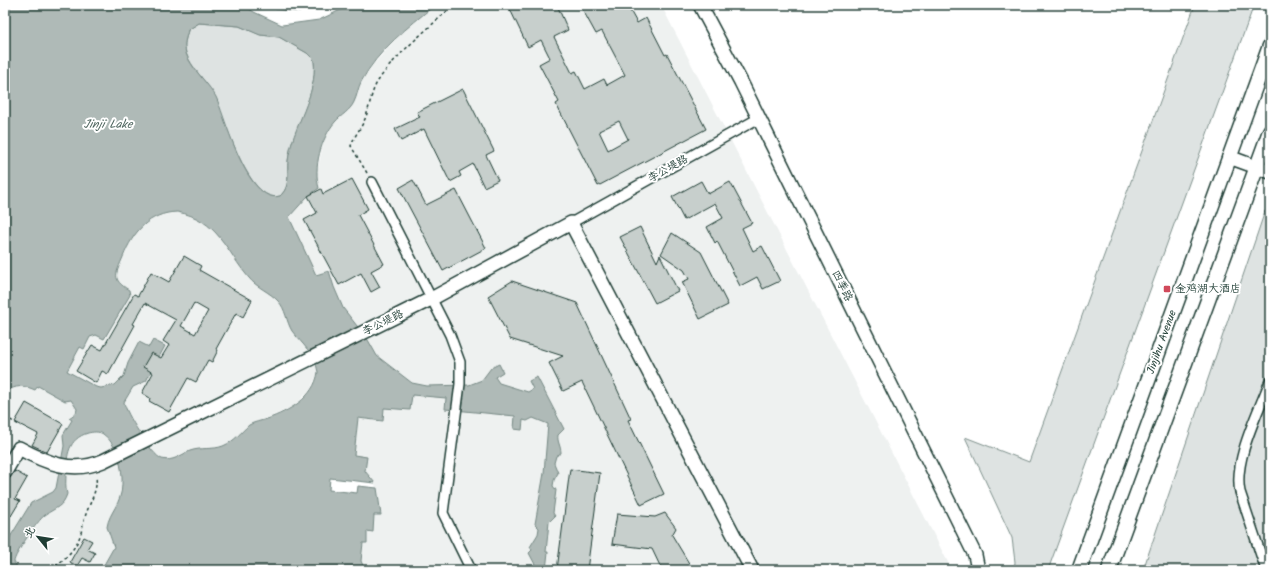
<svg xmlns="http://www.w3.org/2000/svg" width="1275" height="575" viewBox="0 0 1275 575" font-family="Kalam,'LXGW WenKai TC',sans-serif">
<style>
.built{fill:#eef1f0}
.green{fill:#dee3e2;stroke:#7e908b}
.water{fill:#afbab7;stroke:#758883;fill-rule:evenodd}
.building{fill:#c7cfcc;stroke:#1f3d34;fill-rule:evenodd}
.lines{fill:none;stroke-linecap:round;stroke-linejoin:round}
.street-casing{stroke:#1f3d34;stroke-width:12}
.secondary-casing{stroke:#1f3d34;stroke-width:16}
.primary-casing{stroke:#1f3d34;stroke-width:17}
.path{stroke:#1f3d34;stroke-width:1.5;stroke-dasharray:3 3;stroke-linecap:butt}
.street{stroke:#fff;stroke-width:9}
.secondary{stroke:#fff;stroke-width:13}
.primary{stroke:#fff;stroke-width:14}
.poi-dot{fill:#d1495b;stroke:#fff;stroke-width:1.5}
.labels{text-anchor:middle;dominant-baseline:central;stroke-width:4;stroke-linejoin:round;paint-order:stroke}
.street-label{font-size:11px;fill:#1f3d34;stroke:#fff}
.poi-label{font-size:11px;fill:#1f3d34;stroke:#fff;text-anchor:start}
.water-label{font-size:12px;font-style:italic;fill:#4a625b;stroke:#fff}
</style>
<rect width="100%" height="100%" fill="#fff"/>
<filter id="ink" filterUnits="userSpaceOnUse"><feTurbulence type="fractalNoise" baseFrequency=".025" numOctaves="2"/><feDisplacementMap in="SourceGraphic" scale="8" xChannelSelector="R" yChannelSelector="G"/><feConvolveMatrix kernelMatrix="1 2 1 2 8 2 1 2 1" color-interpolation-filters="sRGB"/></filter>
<g filter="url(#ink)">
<g class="built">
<polygon points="435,5 661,5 952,570 365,570 361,561 363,543 366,543 367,531 373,532 374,514 381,515 375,483 354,455 358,418 383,421 384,408 412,383 377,356 343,308 334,287 329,271 316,275 289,217 307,197 319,188 316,177 324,140 328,131 336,120 348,111 357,94 361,83 373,65 407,27"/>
<polygon points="177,212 196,218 207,224 218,234 249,278 277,299 310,351 318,372 310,390 293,407 250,425 239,437 222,447 191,451 175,459 168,460 158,457 149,449 126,410 124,402 133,387 146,381 165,346 149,347 139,342 122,379 115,385 106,388 96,387 67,371 80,347 84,349 90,337 96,335 104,339 129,290 118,281 116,273 133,235 145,224 156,217"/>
<polygon points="21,386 35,390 38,386 65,401 71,400 77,409 76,413 71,415 70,418 72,420 63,435 64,446 56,488 53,492 31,503 7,542 5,541 5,392 13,387"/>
<polygon points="97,432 105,436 112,443 119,462 122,478 120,500 107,524 107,531 114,545 111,553 101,570 19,570 14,562 16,553 45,515 58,508 67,494 65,489 67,460 70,447 77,439 86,434"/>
</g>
<g class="green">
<polygon points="268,5 303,5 300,12 276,9"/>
<polygon points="1195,5 1254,5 1048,570 1014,570 1015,562 1012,538 965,437 1029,462"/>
<path d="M199 23 239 26 261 35 279 37 307 53 314 60C318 96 293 126 288 161 287 174 291 186 280 196 247 206 223 108 210 89 203 78 186 61 185 48 184 42 187 36 188 30Z"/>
<polygon points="1265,211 1270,212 1270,570 1143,570"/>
</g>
<path class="water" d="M5 5H243L254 12 282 25 319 20 351 5H435C408 27 378 50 361 82 358 88 357 96 354 102 350 111 341 115 335 122 321 138 313 168 319 188L307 197 289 217 316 275 329 271 334 287 343 308 368 340 377 356 412 383 427 386 469 385 482 380 491 368 499 364 503 372 495 377 499 383 528 392 533 389 529 381 537 377 564 429 558 435C557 442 561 446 561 453L556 456 554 463 558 473 554 480 553 486 556 490 553 513 555 516 549 522 546 552H548L546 570H538L529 553 532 550 530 547 538 534 539 528 535 524 544 473 548 424 533 418 527 421 523 420 522 430 514 429 515 416 445 409 446 398 412 395 410 410 384 408 383 421 358 418 354 455 367 457 365 471 375 483 330 478 329 490 357 493 358 486 377 488 381 515H374L373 532 367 531V543H363L361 561 365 570H101L114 547 107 527C109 512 122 504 122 484 123 469 117 443 103 434 98 431 93 432 88 433 68 439 67 455 66 473 66 480 65 487 67 494 63 507 55 508 45 515 38 520 14 555 14 562L19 570H8L5 568V541L7 542 31 503 53 492 56 488 64 446 63 435 72 420 69 418 76 413 77 409 71 400 65 401 38 386 35 390C24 385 16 385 5 392ZM199 23 239 26 260 35 279 37 307 53 314 60C318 96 292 126 288 161 287 174 291 186 280 196 247 205 225 116 216 97 208 82 186 64 185 48 184 42 187 36 188 30ZM177 212C218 219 226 251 249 278 256 287 270 292 278 301 286 309 286 321 292 331 302 344 315 354 318 372 314 398 289 411 267 419 261 421 254 422 249 425 240 433 235 441 223 446 213 450 201 447 190 451 180 455 173 462 162 459 152 456 125 412 124 402L133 387 146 381 165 346 153 340 149 347 139 342 128 363 124 376 115 385 101 388 96 387 67 371 80 347 84 349 90 337 96 335 104 339 130 295 129 290C111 279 116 274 123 257 133 232 149 213 177 212Z"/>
<g class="building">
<path d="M508 5H557L568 30 554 37 572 73 576 71 585 89 604 79 607 85 625 75 602 31 596 34 580 5H627L637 23 646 18 665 55 667 54 706 129 598 186 556 104 559 102 539 64 550 58 541 40 528 47ZM619 121 628 139 608 150 599 131Z"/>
<polygon points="463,89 494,151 486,155 498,180 484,187 473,164 459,172 461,176 450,182 424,129 401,141 395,129 420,117 417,112"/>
<polygon points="352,179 368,209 358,215 384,264 371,271 380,287 371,292 361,273 339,285 304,220 317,213 308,196 321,189 323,194"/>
<polygon points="413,180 426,205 456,190 486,248 443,271 399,188"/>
<polygon points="701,181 708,194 730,182 752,223 742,228 753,251 762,246 780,281 763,289 757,277 740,286 717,241 715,243 707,227 723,218 715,203 684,220 672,197"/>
<polygon points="640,227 657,262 660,255 678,291 655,303 620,237"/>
<polygon points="672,233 701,252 728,305 700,319 682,282 689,279 684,270 661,254"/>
<path d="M184 256 201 266 199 270 252 300 243 317 236 313 216 349 218 350 212 362 208 360 196 382 188 378 169 412 149 401 150 398 142 393 153 373 143 367 151 353 161 358 169 345 163 341 176 320 145 303 133 324 135 325 108 374 102 371 96 383 76 371 92 345 102 350 134 294 138 296 151 272 169 282ZM194 303 208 311 195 334 181 326Z"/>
<polygon points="512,281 577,303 631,419 628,420 664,494 641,505 582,382 563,391 549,363 563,356 510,339 488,296"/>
<polygon points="26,403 63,424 47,452 32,445 38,434 15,422"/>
<polygon points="570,469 600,473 587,570 557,570"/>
<polygon points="15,471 27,478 15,499 20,501 11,516 5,513 5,480 9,479"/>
<polygon points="665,513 676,528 672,535 693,570 662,570 652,549 612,544 617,514 655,517"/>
<polygon points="84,537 92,541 87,549 95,553 90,562 82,558 77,566 70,562"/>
</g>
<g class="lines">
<defs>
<g id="street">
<polyline points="372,182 450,335 460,362 460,384 443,513 471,570"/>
<polyline points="571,223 759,118"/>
<path d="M1266 570 1240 492C1233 460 1259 411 1270 381"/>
</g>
<g id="secondary">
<polyline points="700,5 741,82 975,555 978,570"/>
<polyline points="1229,157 1270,172"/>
<path d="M5 472 19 448C46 463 73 474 103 461L433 298 571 223 752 570"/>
</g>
<g id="primary">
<polyline points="1079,570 1270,46"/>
<polyline points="1109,570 1270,131"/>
</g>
</defs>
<use href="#street" class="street-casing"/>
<use href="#secondary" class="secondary-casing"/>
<use href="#primary" class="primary-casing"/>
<g class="path">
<path d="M367 173 351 146C354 136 360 130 364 121 370 109 370 93 378 81 393 57 432 25 454 5"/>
<polyline points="5,417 21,426"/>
<path d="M51 570C60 562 69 556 75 546 82 536 82 525 86 514 90 502 98 490 96 476"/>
</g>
<use href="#street" class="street"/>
<use href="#secondary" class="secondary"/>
<use href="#primary" class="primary"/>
</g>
</g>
<rect class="poi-dot" x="1163" y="285" width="8" height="8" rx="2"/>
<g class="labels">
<g class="street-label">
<text transform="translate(668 169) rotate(-29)">李公堤路</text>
<text transform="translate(842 286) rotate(64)">四季路</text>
<text transform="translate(383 323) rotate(-26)">李公堤路</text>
<text transform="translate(1162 342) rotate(-70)">Jinjihu Avenue</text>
</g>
<g class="poi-label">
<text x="1175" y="289">金鸡湖大酒店</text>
</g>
<g class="water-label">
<text x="108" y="124">Jinji Lake</text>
</g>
</g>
<rect width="1275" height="575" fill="none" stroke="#fff" stroke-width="20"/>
<rect x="10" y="10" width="1255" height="555" fill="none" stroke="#1f3d34" stroke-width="1.5" filter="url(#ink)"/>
<g transform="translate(38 537) rotate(300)" stroke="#ffffff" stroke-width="3" paint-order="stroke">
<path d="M0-3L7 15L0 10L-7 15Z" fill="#1f3d34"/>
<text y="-6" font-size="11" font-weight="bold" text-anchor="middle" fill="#1f3d34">北</text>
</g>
</svg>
